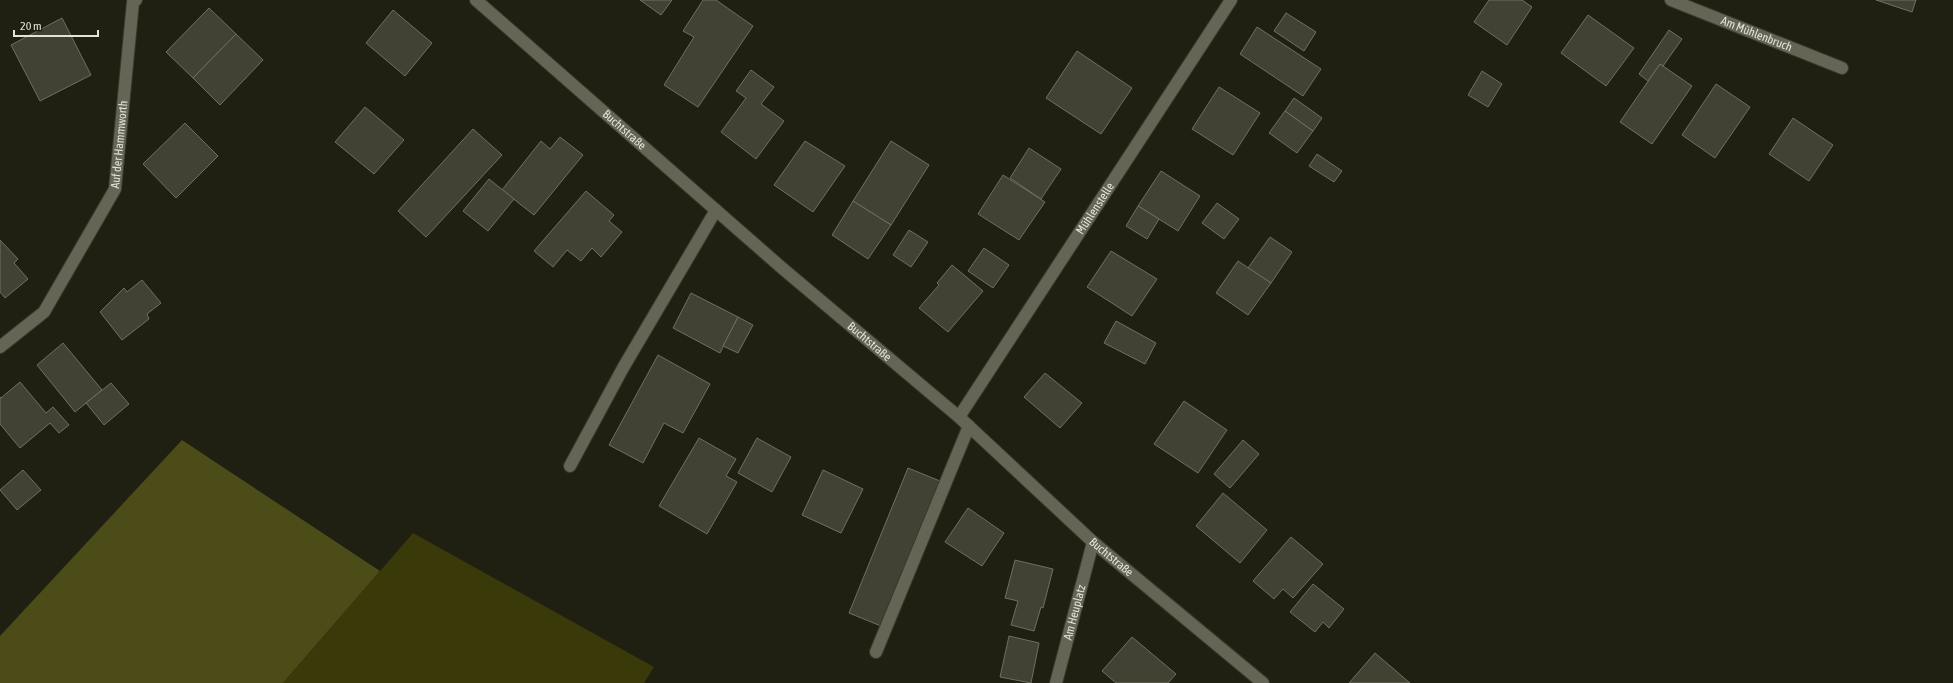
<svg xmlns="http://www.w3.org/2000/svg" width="1953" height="683" viewBox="0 0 1953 683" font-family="'Asap Condensed',sans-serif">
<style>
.green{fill:#393909}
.forest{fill:#4c4c19}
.building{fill:#414233;stroke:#707061}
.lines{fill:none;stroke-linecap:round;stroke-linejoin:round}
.lane-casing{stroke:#393931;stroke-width:14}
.street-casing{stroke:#393931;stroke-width:14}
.lane{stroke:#646555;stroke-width:12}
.street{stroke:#646555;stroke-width:12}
.labels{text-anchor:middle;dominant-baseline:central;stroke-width:4;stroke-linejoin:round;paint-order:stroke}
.street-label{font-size:12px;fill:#e3e3da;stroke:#1f1f12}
</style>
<rect width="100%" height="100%" fill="#1f1f12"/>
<polygon class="green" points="413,533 654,667 644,683 283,683"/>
<polygon class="forest" points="182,440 380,571 283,683 0,683 0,636"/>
<g class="building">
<polygon points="640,0 672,0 661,15"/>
<polygon points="703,0 716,0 753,26 698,107 664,85 694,37 683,31"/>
<polygon points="1489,0 1522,0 1532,7 1507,45 1474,22"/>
<polygon points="1876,0 1916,0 1912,12"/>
<polygon points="209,8 236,34 193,78 166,52"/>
<polygon points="393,10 432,43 405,76 366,43"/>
<polygon points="1286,13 1316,32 1304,51 1274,31"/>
<polygon points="1588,15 1634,48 1606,86 1561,53"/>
<polygon points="62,18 91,75 40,101 11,45"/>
<polygon points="1257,27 1321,69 1303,96 1240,54"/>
<polygon points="1669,30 1682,39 1663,66 1660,64 1648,81 1639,74"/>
<polygon points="236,34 263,60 220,105 193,78"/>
<polygon points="1077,51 1132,88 1101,134 1046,98"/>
<polygon points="1660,64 1692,86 1652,144 1620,122"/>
<polygon points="751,70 774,87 761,104 784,121 756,159 721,132 746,98 736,91"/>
<polygon points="1482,71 1502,84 1488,107 1468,95"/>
<polygon points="1716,84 1750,107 1715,158 1682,135"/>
<polygon points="1219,87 1260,113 1233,155 1192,129"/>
<polygon points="1294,98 1322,118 1313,131 1285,111"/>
<polygon points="365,107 404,140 374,174 335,142"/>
<polygon points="1285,111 1313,131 1297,153 1269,133"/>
<polygon points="1793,118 1833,145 1809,181 1769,154"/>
<polygon points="185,123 218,156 176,198 143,164"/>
<polygon points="473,129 502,155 426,237 398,211"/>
<polygon points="560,137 583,155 534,215 502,190 541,141 550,149"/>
<polygon points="805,141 845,166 813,212 774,185"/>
<polygon points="891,141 929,165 891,225 853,201"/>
<polygon points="1029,148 1061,169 1041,199 1010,178"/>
<polygon points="1317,154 1342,171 1334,182 1309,166"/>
<polygon points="1161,171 1200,196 1178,231 1138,206"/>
<polygon points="1003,175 1045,202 1019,240 978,214"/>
<polygon points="489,179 514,199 488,231 463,211"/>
<polygon points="586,191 614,215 609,221 622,232 601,257 592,248 581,261 567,250 553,267 534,251"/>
<polygon points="853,201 891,225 868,259 832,235"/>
<polygon points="1217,203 1239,219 1224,239 1202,223"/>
<polygon points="1138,206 1159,219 1147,239 1126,226"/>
<polygon points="909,230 928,242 911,267 893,255"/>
<polygon points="1270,237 1292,252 1271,283 1248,268"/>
<polygon points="0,240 18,259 14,263 28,279 5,298 0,292"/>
<polygon points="984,248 1009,265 993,288 968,271"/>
<polygon points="1111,251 1157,279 1132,316 1087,287"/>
<polygon points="1238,261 1271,283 1248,315 1216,293"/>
<polygon points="952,265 983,291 948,332 919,308 939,285 937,283"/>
<polygon points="142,280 161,303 147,314 149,319 122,340 100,312 124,288 127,292"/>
<polygon points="691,293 738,317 720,353 673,328"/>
<polygon points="738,317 753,325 738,353 723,346"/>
<polygon points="1116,321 1156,343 1145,364 1104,343"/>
<polygon points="63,343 102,390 75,412 37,365"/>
<polygon points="658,355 710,384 683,433 664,423 643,463 609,445"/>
<polygon points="1045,373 1082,403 1060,428 1024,397"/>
<polygon points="20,382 46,413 53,407 69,425 59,433 50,423 20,448 0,424 0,397 1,398"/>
<polygon points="111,383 129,404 104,425 86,403"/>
<polygon points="1184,401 1227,430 1198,473 1154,444"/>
<polygon points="699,438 736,459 726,476 737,482 707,534 659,506"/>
<polygon points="757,438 791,457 772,492 738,473"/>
<polygon points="1243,440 1259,454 1230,488 1214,474"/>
<polygon points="908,468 940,481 881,626 849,613"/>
<polygon points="23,470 41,490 17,510 0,490"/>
<polygon points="823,470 863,489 841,533 802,515"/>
<polygon points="1223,493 1267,530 1240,563 1196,526"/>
<polygon points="968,508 1004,533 982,566 945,542"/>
<polygon points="1291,537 1323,564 1293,598 1283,589 1274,599 1253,581"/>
<polygon points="1015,560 1053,569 1043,608 1041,607 1034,631 1011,625 1018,601 1005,598"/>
<polygon points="1313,584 1344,609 1329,628 1323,622 1315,632 1290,612"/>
<polygon points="1009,636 1039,643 1031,683 1000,677"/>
<polygon points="1132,637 1176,674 1168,683 1116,683 1102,671"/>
<polygon points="1375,653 1410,683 1349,683"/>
</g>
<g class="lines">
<defs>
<g id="lane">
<polyline points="570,466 623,368 716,210"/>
<polyline points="876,652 969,426"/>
</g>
<g id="street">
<path id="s1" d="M476 0 782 268 959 417 1093 542 1263 683"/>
<path id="s2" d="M1671 0 1842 68"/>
<path id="s3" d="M0 347 44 312 115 189 133 2 136 0"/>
<path id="s4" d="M959 417 1231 0"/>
<path id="s5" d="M1056 683 1093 542"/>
</g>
</defs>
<use href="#lane" class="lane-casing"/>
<use href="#street" class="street-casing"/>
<use href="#lane" class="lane"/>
<use href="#street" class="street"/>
</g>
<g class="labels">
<g class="street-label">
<text stroke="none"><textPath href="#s2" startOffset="92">Am Mühlenbruch</textPath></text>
<text stroke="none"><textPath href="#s1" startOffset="197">Buchtstraße</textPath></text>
<text stroke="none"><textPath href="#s3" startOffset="243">Auf der Hammworth</textPath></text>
<text stroke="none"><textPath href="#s4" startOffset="249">Mühlenstelle</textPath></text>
<text stroke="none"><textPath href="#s1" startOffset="521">Buchtstraße</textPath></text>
<text stroke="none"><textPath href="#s1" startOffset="845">Buchtstraße</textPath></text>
<text stroke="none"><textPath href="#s5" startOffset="73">Am Heuplatz</textPath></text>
</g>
</g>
<path d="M14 30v6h84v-6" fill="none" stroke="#e3e3da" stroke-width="2"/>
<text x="20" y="30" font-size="12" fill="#e3e3da" stroke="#1f1f12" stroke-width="3" paint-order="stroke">20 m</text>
</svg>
